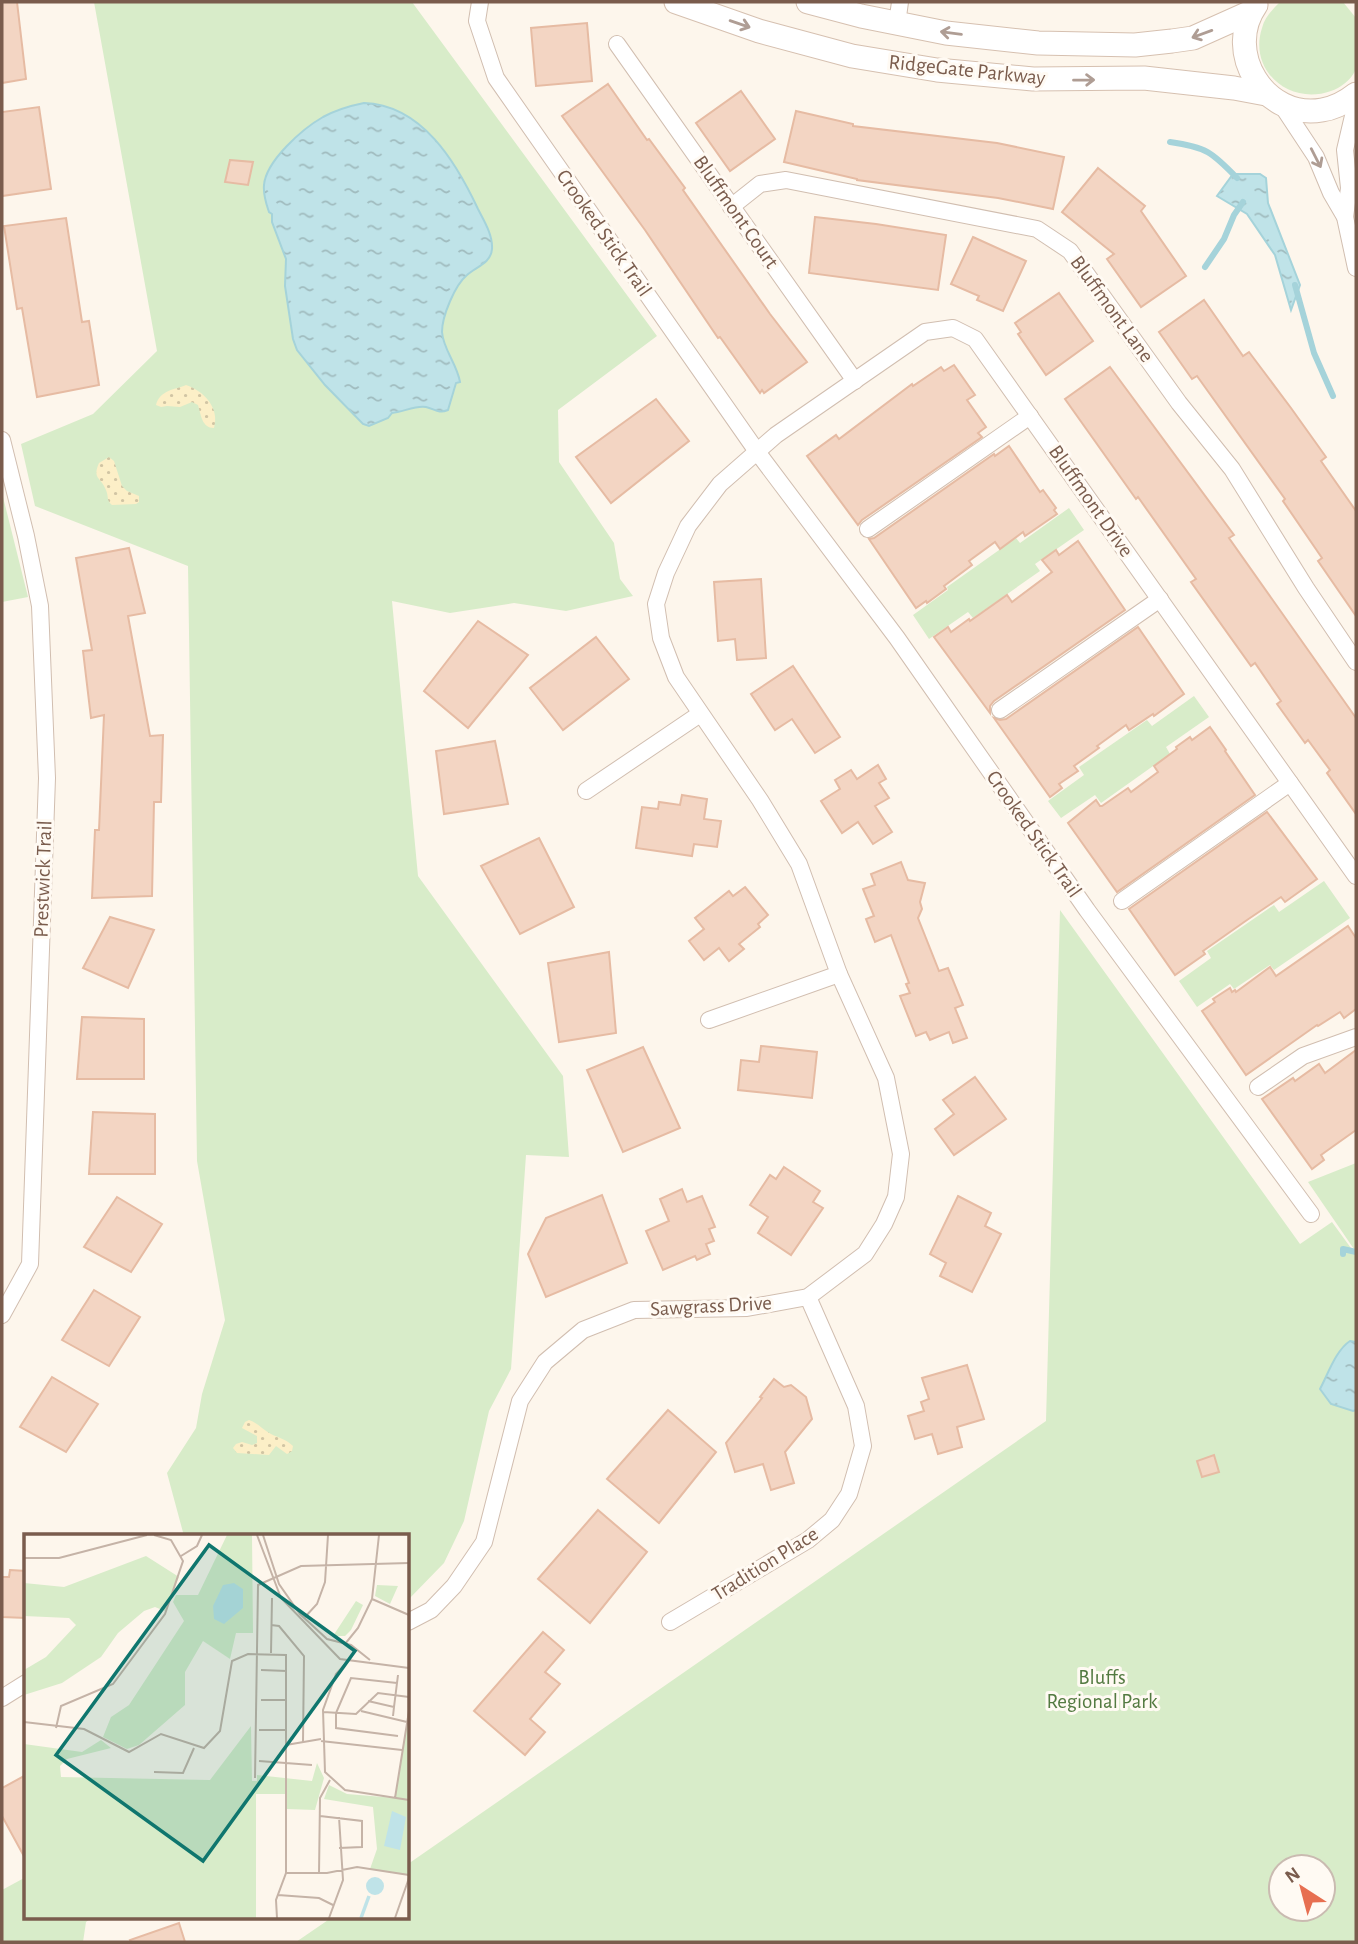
<svg xmlns="http://www.w3.org/2000/svg" width="1358" height="1944" viewBox="0 0 1358 1944" font-family="'Alegreya Sans',sans-serif">
<style>
.green{fill:#d8ecc9;fill-rule:evenodd}
.sand{fill:url(#sand-dots)}
.water{fill:url(#water-ripples);stroke:#a5d3da;stroke-width:2}
.lines{fill:none;stroke-linecap:round;stroke-linejoin:round}
.stream{stroke:#a5d3da;stroke-width:6}
.building{fill:#f3d5c3;stroke:#e6bba3;stroke-width:2}
.street-casing{stroke:#d1beb0;stroke-width:18}
.secondary-casing{stroke:#d6c0b0;stroke-width:25}
.street{stroke:#fff;stroke-width:16}
.secondary{stroke:#fff;stroke-width:23}
.oneway{stroke:#af9d94}
.labels{text-anchor:middle;dominant-baseline:central;stroke-width:6;stroke-linejoin:round;paint-order:stroke}
.street-label{font-size:21px;fill:#7a5c4d;stroke:#fffaf3}
.park-label{font-size:21px;fill:#537a41;stroke:#fffaf3}
.inset-river{fill:none;stroke:#bfe3e8;stroke-width:3.5}
.inset-road{fill:none;stroke:#c5b3a7;stroke-width:2}
.view{fill:#0f766e;fill-opacity:0.15;stroke:#0f766e;stroke-width:3.5}
.inset-edge{fill:none;stroke:#7a5c4d;stroke-width:3.5}
</style>
<defs>
<pattern id="sand-dots" width="8" height="8" patternUnits="userSpaceOnUse" patternTransform="scale(1.75)"><rect width="8" height="8" fill="#fcefc7"/><path d="M2 2h.1M6 6h.1" fill="none" stroke="#d1c5a4" stroke-width="1.8" stroke-linecap="round"/></pattern>
<pattern id="water-ripples" width="26" height="14" patternUnits="userSpaceOnUse" patternTransform="scale(1.75)"><rect width="26" height="14" fill="#bfe3e8"/><path d="M2 4q2-2 4 0t4 0M15 11q2-2 4 0t4 0" fill="none" stroke="#a0bbbe"/></pattern>
</defs>
<rect width="100%" height="100%" fill="#fdf6ec"/>
<g class="green">
<polygon points="94,2 412,2 657,336 558,410 559,462 614,543 620,579 633,596 566,611 514,603 450,613 392,601 418,876 563,1076 569,1157 526,1155 511,1369 489,1411 464,1521 444,1563 408,1600 408,1536 184,1536 167,1473 196,1428 202,1394 225,1320 197,1161 188,566 35,506 21,444 93,414 157,351"/>
<path d="M1280 2H1343L1356 18C1356 31 1358 60 1355 71 1351 80 1340 88 1331 91 1290 106 1248 71 1262 28 1265 17 1272 10 1280 2Z"/>
<polygon points="2,493 28,597 2,602"/>
<polygon points="1069,508 1084,530 1035,564 1040,571 973,618 968,612 929,639 913,615 948,590 947,587 1016,538 1020,543"/>
<polygon points="1194,696 1209,717 1166,747 1170,754 1101,803 1095,795 1061,818 1048,801 1084,775 1079,767 1147,720 1152,726"/>
<polygon points="1324,881 1350,918 1274,970 1270,965 1234,989 1230,984 1197,1007 1179,981 1211,958 1207,951 1274,905 1279,912"/>
<path d="M1060 910 1300 1244 1332 1222 1356 1255V1942H296L331 1918H408V1864L1046 1421ZM1281 1867H1323V1909H1281Z"/>
<polygon points="1356,1163 1356,1252 1308,1182"/>
<polygon points="26,1877 26,1918 91,1918 86,1922 83,1942 2,1942 2,1890"/>
</g>
<g class="sand">
<path d="M186 385C204 391 220 408 214 428 202 428 201 415 198 405L192 402 180 407 167 406 161 407 156 405C160 390 174 390 186 385Z"/>
<path d="M109 457 114 461 122 486 127 491 139 496V502L136 504 112 505C106 500 109 497 106 490 101 477 92 479 99 463Z"/>
<path d="M249 1420C258 1423 263 1430 271 1434 279 1438 286 1439 293 1446L292 1451 287 1454 276 1446 269 1455 237 1453 233 1448 236 1444 242 1442 252 1445 257 1443V1436L242 1428 245 1422Z"/>
</g>
<g class="water">
<path d="M364 103C422 105 456 162 478 209 484 221 493 235 492 249 491 263 476 267 467 275 455 285 442 316 442 332 443 349 457 364 460 382L456 383 448 410C438 414 435 409 426 407 416 405 403 412 392 413L388 418 369 426 363 424 325 385 297 350 293 339 285 286 286 259 272 222V214L269 212C266 203 263 195 264 185 266 161 302 129 323 117 336 110 349 106 364 103Z"/>
<polygon points="1233,174 1260,174 1266,178 1268,203 1300,285 1291,310 1275,255 1247,214 1217,196"/>
<path d="M1350 1341 1356 1342V1410L1353 1411 1331 1404 1320 1389C1328 1374 1336 1350 1350 1341Z"/>
</g>
<g class="lines">
<g class="stream">
<path d="M1170 142C1206 147 1212 152 1237 178"/>
<polyline points="1205,267 1224,239 1234,215 1243,202"/>
<polyline points="1295,285 1314,353 1333,396"/>
<polyline points="1343,1254 1343,1249 1356,1252"/>
</g>
</g>
<g class="building">
<polygon points="2,2 17,2 26,79 2,83"/>
<polygon points="587,23 592,81 536,86 531,28"/>
<polygon points="608,84 647,140 649,139 685,188 683,190 770,314 807,362 764,393 762,390 760,393 720,337 718,338 645,230 562,116"/>
<polygon points="741,91 775,139 730,171 696,123"/>
<polygon points="39,107 51,189 2,196 2,112"/>
<polygon points="796,111 853,124 853,126 997,143 1064,157 1053,209 998,198 857,180 857,179 784,162"/>
<polygon points="230,160 253,162 248,185 225,182"/>
<polygon points="1098,168 1145,206 1141,211 1186,276 1141,307 1107,259 1114,254 1062,212"/>
<polygon points="815,217 876,224 946,235 938,290 809,273"/>
<polygon points="66,218 82,322 89,321 99,385 37,397 22,308 17,309 4,226"/>
<polygon points="973,237 1026,261 1003,311 977,300 979,296 951,284"/>
<polygon points="1059,293 1093,341 1046,375 1018,334 1021,332 1015,323"/>
<polygon points="1204,300 1243,356 1249,352 1291,408 1326,457 1321,461 1356,511 1356,616 1318,561 1322,558 1283,501 1285,499 1197,376 1192,379 1159,332"/>
<polygon points="954,365 975,395 967,400 986,427 978,433 982,437 862,520 858,525 807,456 836,435 839,439 912,384 913,386 941,367 944,371"/>
<polygon points="1110,367 1234,535 1229,538 1356,718 1356,814 1327,773 1330,770 1308,740 1305,743 1277,704 1281,701 1255,663 1251,666 1191,582 1196,579 1138,497 1136,499 1065,399"/>
<polygon points="656,399 689,441 611,503 576,457"/>
<polygon points="1009,446 1040,492 1043,490 1056,508 1054,510 1057,514 1025,536 1023,532 1000,549 995,542 969,561 972,565 944,586 946,589 927,603 926,601 916,608 869,539 874,538 994,454 995,456"/>
<polygon points="1078,541 1125,610 994,701 990,706 990,713 934,637 948,627 951,632 969,619 970,621 1007,595 1012,602 1052,572 1042,560 1056,550 1059,555"/>
<polygon points="129,548 145,613 128,616 150,736 163,735 161,802 154,802 152,896 92,898 95,830 99,830 104,715 91,718 83,651 92,650 76,558"/>
<polygon points="761,579 766,658 737,660 735,639 718,641 714,582"/>
<polygon points="478,621 528,655 468,728 424,691"/>
<polygon points="1138,627 1184,694 1154,716 1153,714 1129,730 1126,725 1097,746 1099,748 1074,766 1078,771 1059,784 1062,788 1050,797 994,718 1000,720 1006,719"/>
<polygon points="596,637 629,679 563,730 530,688"/>
<polygon points="793,666 840,737 815,753 792,719 775,730 751,694"/>
<polygon points="1210,727 1226,750 1225,751 1255,795 1117,892 1068,823 1096,800 1100,806 1102,806 1128,788 1131,792 1158,772 1154,766 1177,749 1176,747 1190,737 1192,740"/>
<polygon points="495,741 508,804 444,814 436,751"/>
<polygon points="878,765 886,779 879,783 889,798 875,806 892,832 873,844 858,822 842,833 821,801 840,789 835,780 851,770 857,779"/>
<polygon points="682,795 707,799 704,819 721,821 717,847 694,844 692,856 636,848 642,807 658,809 659,802 680,805"/>
<polygon points="1267,812 1317,879 1285,902 1281,897 1247,920 1203,951 1205,954 1175,975 1129,909"/>
<polygon points="539,838 574,907 520,934 481,866"/>
<polygon points="901,862 908,880 925,883 920,902 922,909 918,918 939,971 948,968 963,1005 955,1008 967,1038 953,1043 949,1032 930,1040 926,1032 916,1036 900,996 910,993 906,984 909,983 891,935 875,942 866,919 874,916 863,889 875,885 871,874"/>
<polygon points="745,887 768,915 758,924 760,927 739,944 744,949 729,961 719,948 704,960 689,941 704,929 695,918 729,891 733,896"/>
<polygon points="110,917 154,930 128,988 83,968"/>
<polygon points="1348,926 1356,938 1356,1009 1344,1018 1340,1012 1318,1026 1317,1025 1246,1075 1202,1011 1215,1002 1213,999 1230,988 1232,992 1235,990 1236,992 1270,967 1276,976"/>
<polygon points="609,952 616,1033 559,1042 548,963"/>
<polygon points="82,1017 144,1019 144,1079 77,1079"/>
<polygon points="761,1046 817,1052 812,1098 738,1090 741,1060 759,1062"/>
<polygon points="643,1047 680,1128 623,1152 587,1070"/>
<polygon points="1356,1050 1356,1130 1321,1155 1324,1160 1312,1169 1262,1099 1293,1078 1295,1081 1319,1064 1325,1073"/>
<polygon points="975,1077 1006,1119 954,1155 935,1129 954,1114 943,1100"/>
<polygon points="93,1112 155,1114 155,1174 89,1174"/>
<polygon points="784,1167 820,1191 813,1202 823,1208 791,1255 758,1233 768,1217 750,1205 770,1175 776,1179"/>
<polygon points="682,1189 687,1202 702,1196 715,1227 709,1229 714,1241 706,1244 710,1254 697,1260 695,1256 663,1270 646,1231 669,1221 660,1199"/>
<polygon points="602,1195 627,1263 546,1297 528,1254 546,1218"/>
<polygon points="958,1196 991,1213 985,1226 1001,1234 972,1292 940,1276 946,1263 930,1254"/>
<polygon points="117,1197 162,1224 131,1272 84,1247"/>
<polygon points="94,1290 140,1317 109,1366 62,1340"/>
<polygon points="967,1365 984,1419 957,1427 962,1447 938,1454 932,1434 915,1439 908,1416 924,1411 921,1402 929,1399 922,1378"/>
<polygon points="52,1377 98,1404 66,1452 20,1427"/>
<polygon points="774,1379 784,1387 791,1385 806,1397 812,1419 785,1452 794,1483 771,1490 763,1464 735,1472 726,1443 762,1398 760,1397"/>
<polygon points="668,1410 716,1452 659,1523 607,1479"/>
<polygon points="1214,1455 1219,1472 1202,1477 1197,1461"/>
<polygon points="598,1510 647,1552 590,1623 538,1579"/>
<polygon points="10,1570 26,1571 26,1618 2,1617 2,1577 9,1577"/>
<polygon points="543,1632 564,1650 545,1672 560,1684 530,1719 545,1732 525,1755 474,1711"/>
<polygon points="26,1775 26,1860 2,1816 2,1788"/>
<polygon points="179,1923 185,1942 131,1942 130,1940"/>
</g>
<g class="lines">
<defs>
<g id="street">
<polyline points="480,2 477,21 496,78 758,453 897,638 1087,910 1311,1214"/>
<polyline points="897,24 900,2"/>
<polyline points="617,44 855,381"/>
<polyline points="1281,104 1316,157 1331,193 1345,217 1356,268"/>
<polyline points="731,207 760,184 786,180 1037,229 1070,251 1179,403 1232,469 1306,588 1356,662"/>
<polyline points="1345,217 1349,188 1345,150 1356,103"/>
<polyline points="2,440 26,536 40,606 47,778 30,1264 2,1315"/>
<polyline points="868,529 1030,416"/>
<polyline points="1000,710 1160,599"/>
<polyline points="586,791 700,714"/>
<polyline points="1122,901 1290,783"/>
<polyline points="709,1020 839,974"/>
<polyline points="1258,1087 1303,1056 1356,1037"/>
<polyline points="408,1622 431,1610 454,1586 484,1542 520,1401 545,1362 583,1330 634,1310 747,1308 808,1297 865,1254 884,1224 896,1197 901,1154 886,1078 839,974 799,864 760,800 676,677 661,638 656,604 666,573 688,526 720,484 776,435 925,332 953,328 975,339 1356,876"/>
<polyline points="670,1622 808,1540 832,1520 849,1494 863,1446 856,1406 808,1297"/>
<polyline points="2,1698 26,1683"/>
</g>
<g id="secondary">
<polyline points="676,2 759,31 852,56 937,70 1033,79 1144,78 1234,88 1266,94"/>
<polyline points="808,2 861,16 946,33 1038,43 1135,45 1172,41 1193,38 1251,12"/>
<path d="M1256 5C1223 52 1265 120 1322 110 1335 108 1346 102 1356 94"/>
</g>
</defs>
<use href="#street" class="street-casing"/>
<use href="#secondary" class="secondary-casing"/>
<use href="#street" class="street"/>
<use href="#secondary" class="secondary"/>
</g>
<defs><path id="oneway-shaft" d="M-6 0H5M1.5-3L5.5 0L1.5 3" fill="none" stroke-width="1.6" stroke-linecap="round" stroke-linejoin="round" transform="scale(1.75)"/></defs>
<g class="oneway">
<use href="#oneway-shaft" transform="translate(740 24) rotate(19)"/>
<use href="#oneway-shaft" transform="translate(951 33) rotate(-173)"/>
<use href="#oneway-shaft" transform="translate(1202 34) rotate(160)"/>
<use href="#oneway-shaft" transform="translate(1084 80) rotate(-1)"/>
<use href="#oneway-shaft" transform="translate(1316 158) rotate(63)"/>
</g>
<g class="labels">
<g class="street-label">
<text transform="translate(967 70) rotate(6)">RidgeGate Parkway</text>
<text transform="translate(736 212) rotate(55)">Bluffmont Court</text>
<text transform="translate(604 233) rotate(55)">Crooked Stick Trail</text>
<text transform="translate(1112 309) rotate(54)">Bluffmont Lane</text>
<text transform="translate(1091 501) rotate(55)">Bluffmont Drive</text>
<text transform="translate(1034 834) rotate(55)">Crooked Stick Trail</text>
<text transform="translate(43 879) rotate(-88)">Prestwick Trail</text>
<text transform="translate(711 1306) rotate(-3)">Sawgrass Drive</text>
<text transform="translate(765 1564) rotate(-32)">Tradition Place</text>
</g>
<g class="park-label">
<text x="1102" y="1677">Bluffs<tspan x="1102" dy="24">Regional Park</tspan></text>
</g>
</g>
<g transform="translate(24 1534)">
<rect width="385" height="385" fill="#fdf6ec"/>
<path d="M203 1H228L229 99H212L206 125 179 107 161 138V171L115 211 103 215 79 203 87 183 105 171 160 87 149 68 152 61H174ZM122 22 155 43 141 77 131 73 120 77 94 99 77 123 38 149 0 161V136L22 123 52 91 45 84 0 82V49L40 53ZM353 51 374 52 366 70 351 62ZM332 67 339 71 327 96 321 102H309ZM385 177V341L346 335 353 315 349 273 300 265 305 251 323 260 371 264ZM227 192 228 247H233V241L288 247 293 229 300 244 291 276 263 275V260H232V384H0V210L58 218 77 206 87 214 43 225 36 232 37 243 186 246Z" fill="#d8ecc9"/>
<path d="M210 49 219 55V74L200 90 190 85 189 72 199 51ZM368 277 382 283 376 316 360 312ZM342 352a9 9 0 1 1 18 0a9 9 0 1 1-18 0Z" fill="#bfe3e8"/>
<path class="inset-river" d="M337 384 345 362"/>
<path class="inset-road" d="M233 1 257 64 316 125 385 134M239 1 255 50 276 80 303 105 327 111 346 126M157 22 173 12 178 1M0 24H35L123 1M348 65 385 81M281 83 293 70 301 48 304 1M247 91 255 92 280 122 279 208M321 110 334 94 348 65 355 1M247 119 248 64M324 127 312 140 299 176 301 238 321 256 385 266M237 136 263 137M373 149 327 144 312 179V194L374 202M237 166H263M344 167 370 173 369 182M370 173 374 141M337 177 383 188M299 178 332 180 354 159 385 163M0 188 60 195 105 218 137 200 180 214 196 197 208 127 224 120 262 121V339L252 366 253 384M32 194 37 172 89 150 141 80 159 27 147 6 130 1M235 196H262M297 207 378 216M262 211 297 205M235 227 288 231M130 238 159 239 170 214M231 244 234 51 277 32 385 29M371 264 385 177M296 282 338 287V313L315 314M262 339H303L333 333 385 341M295 340 296 264 306 246M254 361 295 364 309 371M305 384 319 346 315 283M371 384 385 344"/>
<path class="view" d="M185 11 331 117 179 327 32 221Z"/>
<rect width="385" height="385" class="inset-edge"/>
</g>
<rect width="1358" height="1944" fill="none" stroke="#7a5c4d" stroke-width="7"/>
<g transform="translate(1302 1888) rotate(324)"><circle r="33" fill="#fffaf3" stroke="#cabbb1" stroke-width="2"/>
<path d="M0-5L12 26L0 18L-12 26Z" fill="#e76f51"/>
<text y="-10" font-size="19" font-weight="bold" text-anchor="middle" fill="#7a5c4d">N</text>
</g>
</svg>
